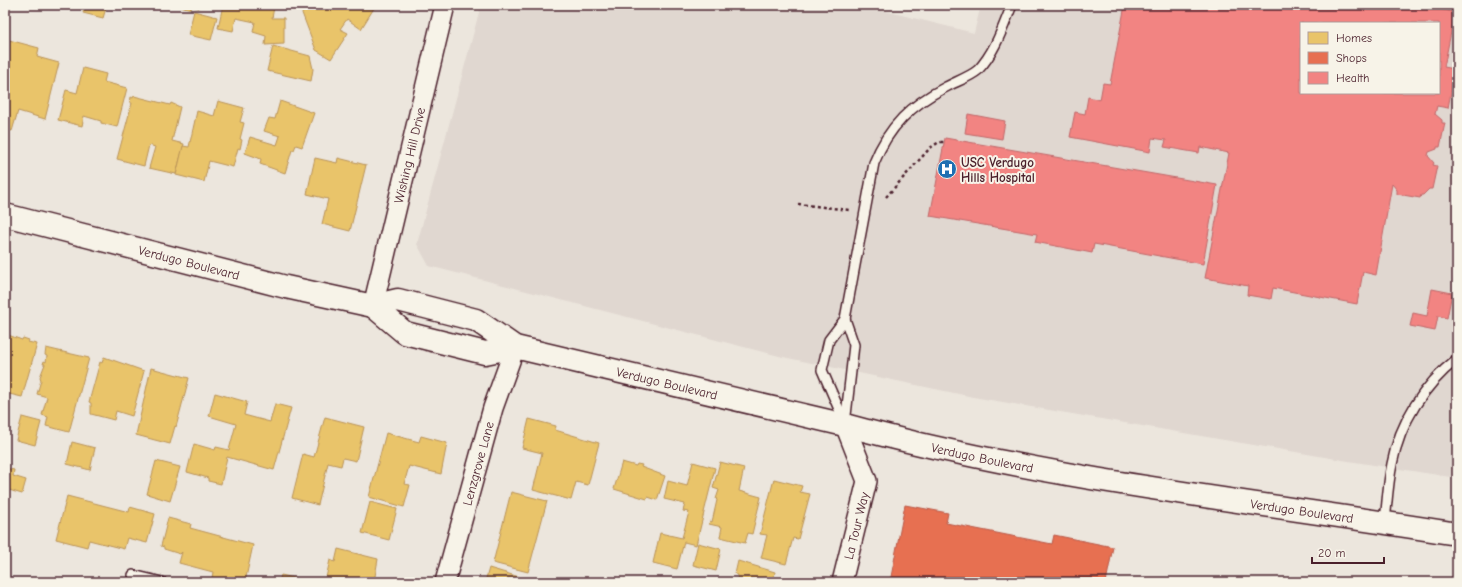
<svg xmlns="http://www.w3.org/2000/svg" width="1462" height="587" viewBox="0 0 1462 587" font-family="'Comic Neue',sans-serif">
<style>
.built{fill:#e0d7d0;fill-rule:evenodd}
.homes{fill:#e9c46a;stroke:#b99257}
.shops{fill:#e76f51;stroke:#b85746}
.health{fill:#f28482;stroke:#c06668;fill-rule:evenodd}
.lines{fill:none;stroke-linecap:round;stroke-linejoin:round}
.lane-casing{stroke:#4a1f2b;stroke-width:12}
.street-casing{stroke:#4a1f2b;stroke-width:22}
.secondary-casing{stroke:#4a1f2b;stroke-width:25}
.path{stroke:#4a1f2b;stroke-width:2.5;stroke-dasharray:3 3;stroke-linecap:butt}
.lane{stroke:#f7f3e8;stroke-width:9}
.street{stroke:#f7f3e8;stroke-width:19}
.secondary{stroke:#f7f3e8;stroke-width:22}
.labels{text-anchor:middle;dominant-baseline:central;stroke-width:4;stroke-linejoin:round;paint-order:stroke}
.street-label{font-size:13px;fill:#4a1f2b;stroke:#f7f3e8}
.poi-label{font-size:13px;font-weight:bold;fill:#4a1f2b;stroke:#f7f3e8;text-anchor:start}
</style>
<rect width="100%" height="100%" fill="#ece6dd"/>
<filter id="ink" filterUnits="userSpaceOnUse"><feTurbulence type="fractalNoise" baseFrequency=".025" numOctaves="2"/><feDisplacementMap in="SourceGraphic" scale="8" xChannelSelector="R" yChannelSelector="G"/><feConvolveMatrix kernelMatrix="1 2 1 2 8 2 1 2 1" color-interpolation-filters="sRGB"/></filter>
<g filter="url(#ink)">
<path class="built" d="M481 5H861L974 33 981 5H1457V478L1342 460 973 397 783 357 429 266 417 244ZM1301 23H1439V93H1301Z"/>
<g class="homes">
<polygon points="85,5 107,5 103,18 83,13"/>
<polygon points="177,5 200,5 199,8 192,6 191,9"/>
<polygon points="223,5 279,5 278,8 274,7 272,18 284,18 284,44 265,45 266,36 253,32 255,22 236,18 233,31 218,28"/>
<polygon points="307,5 376,5 361,29 347,19 340,29 348,33 331,59 316,50 302,13"/>
<polygon points="194,11 217,17 211,40 188,35"/>
<polygon points="9,40 39,48 37,57 59,63 45,119 18,111 12,131 5,129 5,56"/>
<polygon points="273,46 310,56 313,69 311,81 267,71"/>
<polygon points="83,68 106,74 104,82 127,88 117,127 101,123 101,121 84,116 82,126 58,120 66,90 77,93"/>
<polygon points="134,96 170,105 171,103 180,107 172,141 184,144 176,174 149,168 155,147 149,145 144,166 117,159 132,103 130,103 131,97 133,98"/>
<polygon points="218,101 244,108 240,122 244,123 240,139 242,140 240,149 238,148 233,167 209,161 204,182 176,175 183,146 189,147 197,111 214,116"/>
<polygon points="280,101 314,113 302,147 296,145 294,150 292,150 285,173 260,164 261,159 245,153 250,137 277,145 280,136 264,131 269,118 275,119"/>
<polygon points="315,158 337,163 338,158 366,165 350,231 322,224 328,199 307,194"/>
<polygon points="5,334 22,340 23,338 29,340 28,342 37,344 22,397 5,393"/>
<polygon points="46,348 89,358 69,432 46,426 48,417 42,415 47,397 37,394 41,380 40,377 45,364 43,364 44,361 46,362 47,356 45,355"/>
<polygon points="104,357 144,371 132,416 116,411 114,420 91,414 91,403 89,402 100,362 102,363"/>
<polygon points="151,368 189,378 176,427 175,426 170,444 136,435"/>
<polygon points="215,393 247,402 244,415 270,422 275,404 291,408 274,470 227,457 221,484 208,481 208,478 187,472 194,444 215,450 216,447 229,450 236,424 209,416"/>
<polygon points="22,417 41,422 35,445 16,440"/>
<polygon points="325,417 364,427 356,461 343,458 341,466 328,463 318,505 292,498 303,454 314,457"/>
<polygon points="529,419 556,426 555,430 599,443 588,485 576,482 571,500 533,490 542,453 522,448"/>
<polygon points="386,433 419,442 421,436 447,443 441,474 409,466 404,484 410,485 404,507 369,497"/>
<polygon points="72,442 95,448 90,470 67,464"/>
<polygon points="156,461 180,467 170,501 147,494"/>
<polygon points="622,462 636,466 637,464 642,465 641,467 665,476 657,500 648,497 647,499 614,489"/>
<polygon points="693,462 715,468 696,545 684,542 677,569 653,563 660,533 682,538 689,512 683,511 685,504 664,499 668,481 687,486"/>
<polygon points="720,462 744,468 739,491 761,497 752,534 748,533 745,543 720,537 722,527 709,524 710,521 712,522 717,500 716,499 719,490 713,488"/>
<polygon points="5,468 14,470 13,476 26,480 22,494 9,490 5,504"/>
<polygon points="774,479 802,486 800,492 810,494 798,539 793,538 786,564 761,558 767,535 760,534"/>
<polygon points="511,492 547,501 528,572 493,563"/>
<polygon points="67,496 129,512 130,507 155,514 147,543 127,538 124,549 89,540 87,547 56,539"/>
<polygon points="370,502 397,509 389,540 362,533"/>
<polygon points="168,518 191,524 190,528 253,545 245,582 229,582 212,578 213,572 179,563 182,552 180,554 164,549 164,547 161,546"/>
<polygon points="698,543 721,549 716,571 693,565"/>
<polygon points="338,549 378,559 374,582 325,582 330,560 335,562"/>
<polygon points="738,561 775,572 773,582 736,582 738,575 735,574"/>
<polygon points="489,568 519,577 518,582 485,582"/>
<polygon points="281,575 307,581 306,582 279,582"/>
</g>
<polygon class="shops" points="905,505 948,513 946,523 1052,544 1054,535 1113,547 1106,582 890,582"/>
<g class="health">
<path d="M1125 5H1417L1455 12 1444 67 1455 69 1452 87 1448 108 1437 106 1435 114 1442 120V123H1445L1440 147H1437V149L1429 152 1428 156 1434 163 1433 165 1437 166 1432 189H1429L1423 195H1421L1420 198 1397 194V190L1392 184 1376 275 1363 272 1357 304 1273 288 1271 299 1247 295 1248 286 1205 278 1229 153 1200 147 1199 153 1164 147 1166 140 1152 138 1150 152 1070 137 1075 112 1085 114 1088 97 1100 100 1103 83 1110 84ZM1301 23H1439V93H1301Z"/>
<polygon points="968,114 1005,121 1002,139 965,133"/>
<polygon points="945,138 1217,185 1203,264 1094,244 1092,253 1087,252 1035,242 1037,234 930,216"/>
<polygon points="1432,289 1452,293 1447,318 1438,316 1435,331 1410,326 1413,313 1427,316"/>
</g>
<g class="lines">
<defs>
<g id="lane">
<polyline points="845,319 854,345 845,424"/>
<path d="M845 423 822 370 829 340 845 319 874 163C888 127 912 104 946 87 955 82 970 77 978 70 995 52 1003 27 1012 5"/>
<path d="M1385 522C1387 503 1388 483 1392 464 1400 422 1424 385 1457 359"/>
<polyline points="133,575 162,582"/>
</g>
<g id="street">
<path id="s1" d="M373 306 445 5"/>
<path id="s2" d="M445 582 493 408 515 347"/>
<path id="s3" d="M842 582 867 481 845 425"/>
</g>
<g id="secondary">
<path id="s4" d="M5 215 286 287 373 306 398 300 476 320 515 347 845 425C1045 480 1253 501 1457 534"/>
<polyline points="373,306 405,333 485,353 515,347"/>
</g>
</defs>
<use href="#lane" class="lane-casing"/>
<use href="#street" class="street-casing"/>
<use href="#secondary" class="secondary-casing"/>
<g class="path">
<polyline points="1452,69 1457,44"/>
<polyline points="1452,87 1457,88"/>
<polyline points="886,197 930,148 939,142 944,142"/>
<polyline points="798,204 849,210"/>
</g>
<use href="#lane" class="lane"/>
<use href="#street" class="street"/>
<use href="#secondary" class="secondary"/>
</g>
</g>
<defs>
<symbol id="hospital-disc" viewBox="-11 -11 22 22"><circle r="9.5" fill="#1f6fb2" stroke="#f7f3e8"/><path d="M-5-5h3v3.5h4V-5h3V5h-3V1.5h-4V5h-3Z" fill="#fff"/></symbol>
</defs>
<g fill-rule="evenodd">
<use href="#hospital-disc" x="936" y="158" width="22" height="22"/>
</g>
<g class="labels">
<g class="street-label">
<text stroke="none"><textPath href="#s1" startOffset="155">Wishing Hill Drive</textPath></text>
<text stroke="none"><textPath href="#s4" startOffset="190">Verdugo Boulevard</textPath></text>
<text stroke="none"><textPath href="#s4" startOffset="689">Verdugo Boulevard</textPath></text>
<text stroke="none"><textPath href="#s4" startOffset="1013">Verdugo Boulevard</textPath></text>
<text stroke="none"><textPath href="#s2" startOffset="123">Lenzgrove Lane</textPath></text>
<text stroke="none"><textPath href="#s4" startOffset="1337">Verdugo Boulevard</textPath></text>
<text stroke="none"><textPath href="#s3" startOffset="58">La Tour Way</textPath></text>
</g>
<g class="poi-label">
<text x="961" y="162">USC Verdugo<tspan x="961" dy="15">Hills Hospital</tspan></text>
</g>
</g>
<rect width="1462" height="587" fill="none" stroke="#f7f3e8" stroke-width="20"/>
<rect x="10" y="10" width="1442" height="567" fill="none" stroke="#4a1f2b" stroke-width="1.5" filter="url(#ink)"/>
<rect x="1300" y="22" width="140" height="72" fill="#f7f3e8" stroke="#b29e9c"/>
<rect x="1308" y="32" width="20" height="12" fill="#e9c46a" stroke="#b29e9c"/>
<text x="1336" y="42" font-size="12" fill="#4a1f2b">Homes</text>
<rect x="1308" y="52" width="20" height="12" fill="#e76f51" stroke="#b29e9c"/>
<text x="1336" y="62" font-size="12" fill="#4a1f2b">Shops</text>
<rect x="1308" y="72" width="20" height="12" fill="#f28482" stroke="#b29e9c"/>
<text x="1336" y="82" font-size="12" fill="#4a1f2b">Health</text>
<path d="M1312 557v6h72v-6" fill="none" stroke="#4a1f2b" stroke-width="2"/>
<text x="1318" y="557" font-size="12" fill="#4a1f2b" stroke="#f7f3e8" stroke-width="3" paint-order="stroke">20 m</text>
</svg>
